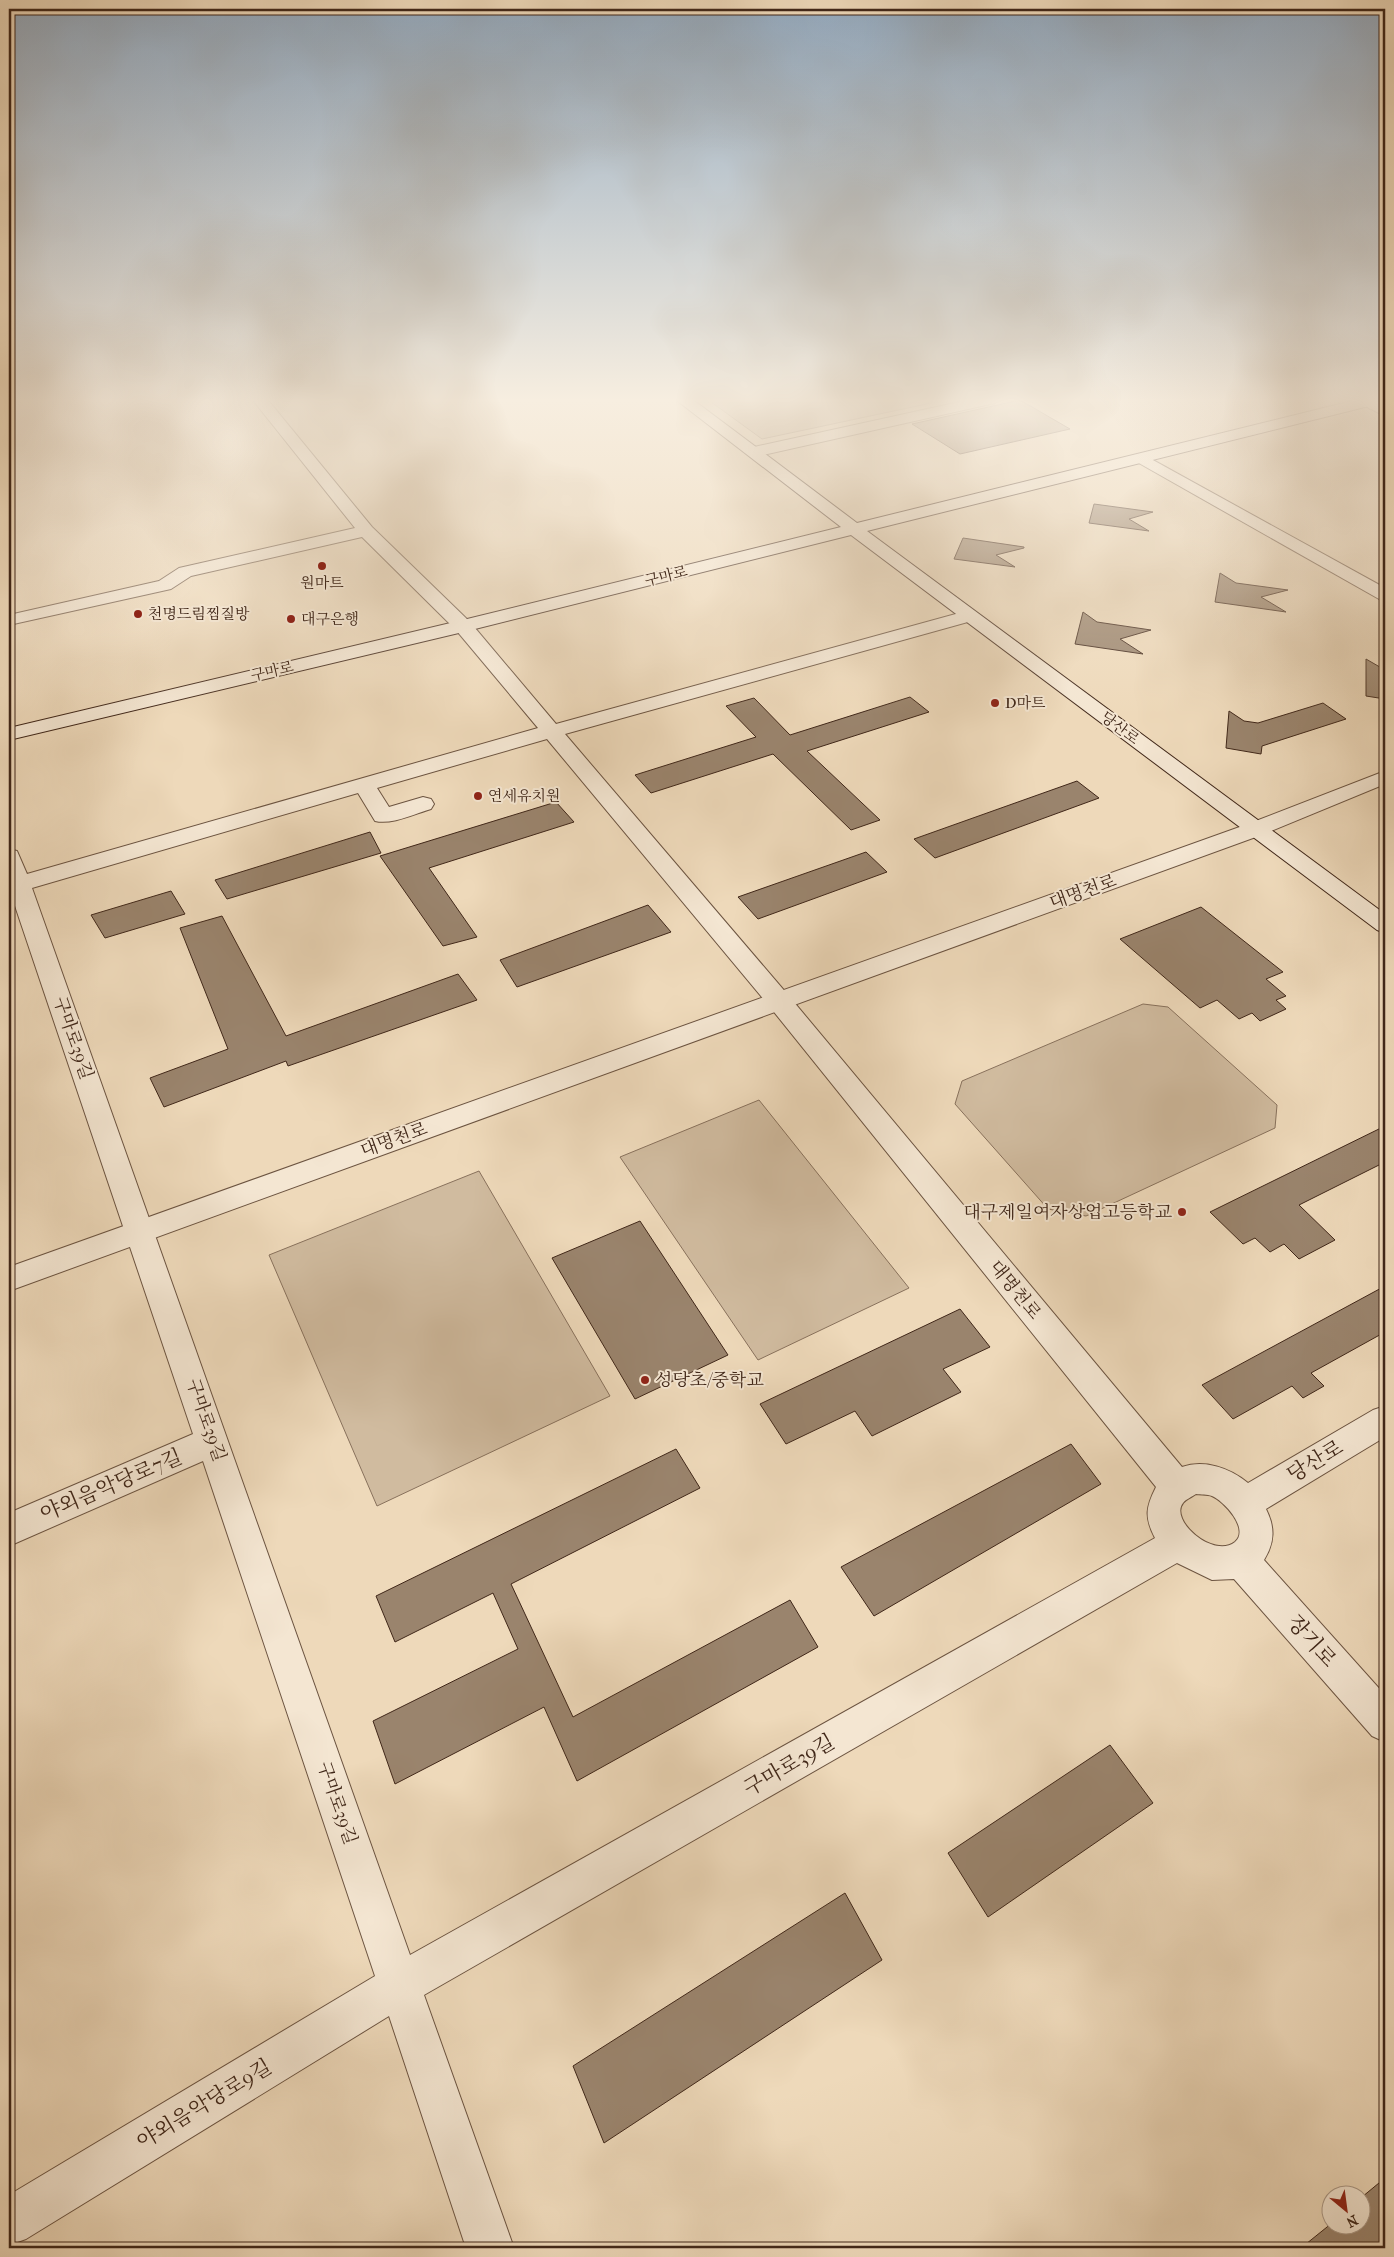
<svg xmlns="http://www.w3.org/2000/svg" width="1394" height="2257" viewBox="0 0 1394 2257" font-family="'IM FELL French Canon','Noto Serif KR',serif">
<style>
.green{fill:#d0bb9f;stroke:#88715c}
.building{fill:#9a846d;stroke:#402719}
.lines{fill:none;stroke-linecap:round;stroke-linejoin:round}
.minor-casing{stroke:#6c5441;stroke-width:2}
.tertiary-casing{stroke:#6c5441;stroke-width:2}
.secondary-casing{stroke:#402719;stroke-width:2}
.minor{fill:#f4e6d2;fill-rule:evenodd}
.tertiary{fill:#f4e6d2;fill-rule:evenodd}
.secondary{fill:#f4e6d2;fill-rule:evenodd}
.poi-dot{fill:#8f2418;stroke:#f4e6d2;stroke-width:2}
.labels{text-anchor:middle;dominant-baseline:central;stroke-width:4;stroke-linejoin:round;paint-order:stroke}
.far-street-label{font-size:15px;fill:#402719;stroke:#f4e6d2}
.far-poi-label{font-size:15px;fill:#402719;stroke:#f4e6d2;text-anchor:start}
.street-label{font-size:18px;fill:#402719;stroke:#f4e6d2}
.poi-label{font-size:18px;fill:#402719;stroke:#f4e6d2;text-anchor:end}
.near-street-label{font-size:21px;fill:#402719;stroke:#f4e6d2}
</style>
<rect width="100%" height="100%" fill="#eed9ba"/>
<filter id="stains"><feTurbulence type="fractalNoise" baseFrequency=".004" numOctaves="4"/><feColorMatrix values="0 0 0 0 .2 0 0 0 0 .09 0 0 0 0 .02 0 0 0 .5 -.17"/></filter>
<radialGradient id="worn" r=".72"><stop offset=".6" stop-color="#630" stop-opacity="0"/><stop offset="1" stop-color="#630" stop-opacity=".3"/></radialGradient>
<g class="green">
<polygon points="707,399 950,399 762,439"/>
<polygon points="1143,1004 1168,1007 1277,1105 1275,1128 1086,1216 1048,1209 955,1104 962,1081"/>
<polygon points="759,1100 909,1288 758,1360 620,1157"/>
<polygon points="479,1171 610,1396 377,1506 269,1255"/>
</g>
<g class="building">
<polygon points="1020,400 1070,429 960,454 912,424"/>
<polygon points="1094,504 1153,512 1129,519 1149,531 1089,523"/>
<polygon points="963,538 1024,547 1024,548 996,555 1015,567 954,559"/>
<polygon points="1220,573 1236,583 1288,590 1261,597 1286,612 1215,602"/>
<polygon points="1083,612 1097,622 1151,630 1120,639 1143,654 1075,644"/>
<polygon points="1366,659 1385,670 1385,699 1366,696"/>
<polygon points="910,697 929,712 807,751 880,820 851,830 773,754 651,793 635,775 756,737 726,706 754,698 790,735"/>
<polygon points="1323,703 1346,719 1262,746 1261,754 1226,748 1229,711 1244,721 1258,723"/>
<polygon points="1077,781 1099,798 935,858 914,839"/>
<polygon points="556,802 574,822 429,868 477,937 443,946 380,856"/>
<polygon points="370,832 381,853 227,899 215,880"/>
<polygon points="866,852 887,872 758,919 738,897"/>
<polygon points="171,891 185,914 105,938 91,915"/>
<polygon points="648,905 671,932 517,987 500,960"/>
<polygon points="1201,907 1283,972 1266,979 1286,996 1276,1000 1286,1009 1260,1021 1252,1013 1239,1019 1217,1000 1200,1008 1120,939"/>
<polygon points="222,916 286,1036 458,974 477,1000 288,1066 286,1061 164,1107 150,1078 228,1049 180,928"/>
<polygon points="1385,1126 1385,1162 1299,1205 1335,1240 1299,1259 1284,1244 1270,1252 1255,1238 1243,1244 1210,1212"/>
<polygon points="640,1221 728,1355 635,1399 552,1258"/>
<polygon points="1385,1286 1385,1332 1311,1373 1324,1386 1303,1398 1292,1386 1233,1419 1202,1385"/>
<polygon points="960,1309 990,1347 943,1369 961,1392 872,1436 855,1411 786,1444 760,1404"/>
<polygon points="1071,1444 1101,1484 874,1616 841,1567"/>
<polygon points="676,1449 700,1488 511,1584 573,1717 790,1600 818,1647 577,1781 544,1707 395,1784 373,1721 518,1649 493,1593 395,1642 376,1596"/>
<polygon points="1110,1745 1153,1803 988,1917 948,1853"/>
<polygon points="845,1893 882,1960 604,2143 573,2066"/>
<polygon points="1385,2178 1385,2248 1301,2248 1332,2223 1332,2224 1362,2224 1362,2197"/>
</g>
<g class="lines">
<defs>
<g id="minor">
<path d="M252 399H267L372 527 470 622 556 724 963 612 969 611 975 612 978 616 975 620 565 734 788 995 1182 1467C1204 1459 1230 1468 1248 1483L1373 1410 1385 1406V1437L1266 1509C1275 1527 1275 1542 1264 1560L1385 1695V1742L1372 1736 1234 1579 1212 1580 1177 1563 424 1995 514 2248H466L389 2016 26 2239 9 2245V2195L375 1976 203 1461 9 1546V1513L193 1434 11 894H9V849L17 851 27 874 538 728 456 630 362 537 191 576 171 589 9 625V615L159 581 179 568 355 528ZM547 739 770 1007 1156 1487C1146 1507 1144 1517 1155 1538L410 1955 32 888 358 793 375 821C392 825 414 814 431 809L434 804 431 799 423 797 389 807 377 788ZM1196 1494C1201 1495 1207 1494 1212 1496 1224 1501 1250 1529 1235 1542 1213 1559 1169 1520 1183 1503 1186 1499 1192 1497 1196 1494Z"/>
<polygon points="973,399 1002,399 995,403 754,457 749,455 746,452 749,449 754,447"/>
<polygon points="1351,399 1371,399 1385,407 1385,416"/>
<polygon points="1142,454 1385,588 1385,600 1379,599 1137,462 1134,459 1137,456"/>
</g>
<polygon id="tertiary" points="1385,771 1385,784 1264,834 9,1291 9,1267 1248,824"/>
<polygon id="secondary" points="675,399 692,399 857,523 1360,399 1385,399 1385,402 867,531 1385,914 1385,933 1377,930 851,535 463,632 9,740 9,728 463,620 841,527"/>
</defs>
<use href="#minor" class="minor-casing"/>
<use href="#tertiary" class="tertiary-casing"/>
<use href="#secondary" class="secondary-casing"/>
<use href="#minor" class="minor"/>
<use href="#tertiary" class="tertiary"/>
<use href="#secondary" class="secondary"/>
</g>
<linearGradient id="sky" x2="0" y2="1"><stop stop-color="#93aac0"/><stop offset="0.56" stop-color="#f7eee0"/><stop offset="1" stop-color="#f7eee0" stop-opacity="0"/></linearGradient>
<rect width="1394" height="715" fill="url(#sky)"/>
<g class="poi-dot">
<circle cx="322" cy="566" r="5"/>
<circle cx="138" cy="614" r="5"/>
<circle cx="291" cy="619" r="5"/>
<circle cx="995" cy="703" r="5"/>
<circle cx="478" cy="796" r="5"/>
<circle cx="1182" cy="1212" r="5"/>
<circle cx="645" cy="1380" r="5"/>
</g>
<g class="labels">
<g class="far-street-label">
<text transform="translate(666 576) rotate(-14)">구마로</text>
<text transform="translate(272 671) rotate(-13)">구마로</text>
<text transform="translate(1120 728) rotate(37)">당산로</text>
</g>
<g class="far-poi-label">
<text x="322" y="583" text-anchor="middle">원마트</text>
<text x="148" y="614">천명드림찜질방</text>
<text x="301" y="619">대구은행</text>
<text x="1005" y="703">D마트</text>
<text x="488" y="796">연세유치원</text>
</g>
<g class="street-label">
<text transform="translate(1083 892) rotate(-20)">대명천로</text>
<text transform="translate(73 1038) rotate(71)">구마로39길</text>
<text transform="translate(394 1140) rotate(-20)">대명천로</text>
<text transform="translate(1015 1290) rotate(51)">대명천로</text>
<text transform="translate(206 1420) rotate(71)">구마로39길</text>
<text transform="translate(337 1803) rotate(71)">구마로39길</text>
</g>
<g class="poi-label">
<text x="1172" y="1212">대구제일여자상업고등학교</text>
<text x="655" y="1380" text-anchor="start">성당초/중학교</text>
</g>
<g class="near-street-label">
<text transform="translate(1315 1461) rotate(-31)">당산로</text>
<text transform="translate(111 1485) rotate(-23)">야외음악당로7길</text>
<text transform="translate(1312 1641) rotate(48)">장기로</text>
<text transform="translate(789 1765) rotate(-30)">구마로39길</text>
<text transform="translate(204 2104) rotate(-31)">야외음악당로9길</text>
</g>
</g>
<rect width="1394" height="2257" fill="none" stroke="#eed9ba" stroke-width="30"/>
<rect x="10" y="10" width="1374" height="2237" fill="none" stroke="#402719" stroke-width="2.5"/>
<rect x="15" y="15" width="1364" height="2227" fill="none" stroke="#402719"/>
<g transform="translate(1346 2210) rotate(151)"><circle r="24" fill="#f4e6d2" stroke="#ac9a88"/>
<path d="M0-4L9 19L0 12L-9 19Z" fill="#8f2418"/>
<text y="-8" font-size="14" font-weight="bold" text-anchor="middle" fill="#402719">N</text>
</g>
<rect width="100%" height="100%" filter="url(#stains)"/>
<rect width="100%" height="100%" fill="url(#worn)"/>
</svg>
